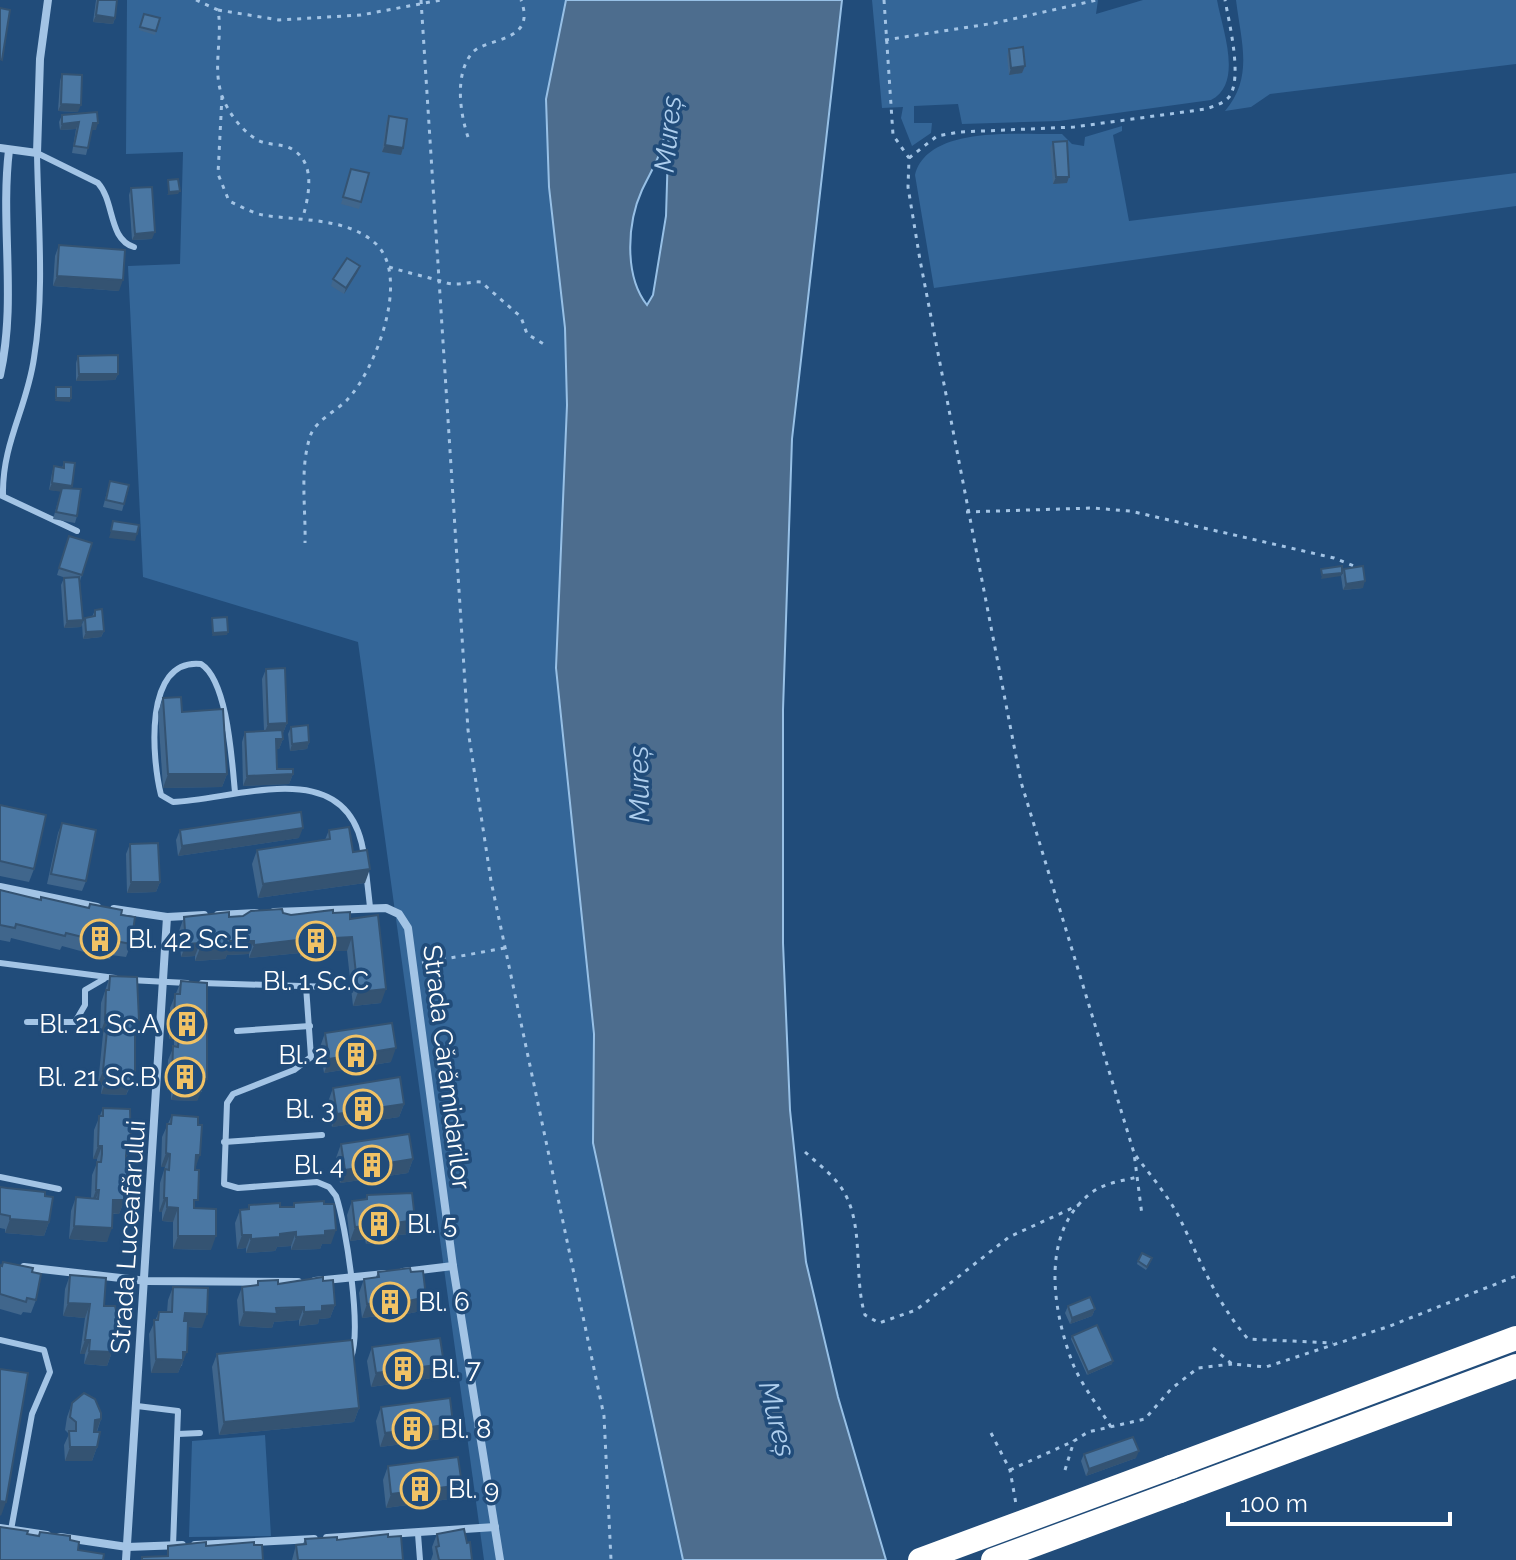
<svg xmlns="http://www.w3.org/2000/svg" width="1516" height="1560" viewBox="0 0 1516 1560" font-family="Raleway,sans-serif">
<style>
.green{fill:#346698}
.water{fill:#4d6d8e;stroke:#97c0e6;stroke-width:2;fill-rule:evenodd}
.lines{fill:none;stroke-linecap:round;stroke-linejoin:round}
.path{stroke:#a3c4e5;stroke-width:3;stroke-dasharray:4 6;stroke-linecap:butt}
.service{stroke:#a3c4e5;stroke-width:6}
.minor{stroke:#a3c4e5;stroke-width:8}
.motorway{stroke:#fff;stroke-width:24}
.motorway-bridge{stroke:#fff;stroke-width:24}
.wall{fill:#40668c}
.shaded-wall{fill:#345372}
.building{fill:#4a77a3;stroke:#345372;stroke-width:2}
.labels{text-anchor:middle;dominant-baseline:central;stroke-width:7;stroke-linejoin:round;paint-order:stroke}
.poi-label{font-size:26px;fill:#fff;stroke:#214c7a;text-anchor:start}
.street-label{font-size:26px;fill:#fff;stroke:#214c7a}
.water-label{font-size:28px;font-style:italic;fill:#aeceed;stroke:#214c7a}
</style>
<rect width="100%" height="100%" fill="#214c7a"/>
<g class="green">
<polygon points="127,0 566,0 546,99 549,187 565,328 567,405 556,668 594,1033 593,1143 683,1560 484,1560 358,642 143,577 128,266 180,264 183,152 126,154"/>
<path d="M872 0H1098L1096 14 1143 0H1217C1222 29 1244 83 1211 100L1059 121 962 124 958 104 914 106V123H932L931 133 912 146 901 118 903 107 882 108Z"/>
<path d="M1236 0H1516V64L1270 94 1251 107 1225 111C1254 77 1241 42 1236 0Z"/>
<path d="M1122 126V131L1113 135 1129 221 1516 173V206L934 288 915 175C928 124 1021 135 1062 134L1072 144 1084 146 1085 137Z"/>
<polygon points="265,1435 271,1536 189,1537 192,1441"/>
</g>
<path class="water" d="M566 0H842L792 439 783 710V943L790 1110 806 1262 838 1397 886 1560H683L593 1143 594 1034 556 668 567 405 565 328 549 187 546 99ZM669 118 666 216 653 295 647 305C624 276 627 223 642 190 655 163 666 149 665 119Z"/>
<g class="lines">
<g class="path">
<path d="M196 0 218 10C223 39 212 67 222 96 228 112 241 130 256 139 266 146 282 143 292 149 316 163 309 195 303 217"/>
<polyline points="421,0 468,730 491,881 604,1416 611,1560"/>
<polyline points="884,0 893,135 909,158 908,187 920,260 1021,782 1134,1153 1142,1215"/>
<polyline points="218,10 279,20 361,15 441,0"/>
<polyline points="885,40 995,23 1097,0"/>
<path d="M222 96 218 174 229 201C240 206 252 213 263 215 298 221 346 217 375 243 412 276 375 371 347 400 336 411 317 420 311 434 299 467 306 508 305 543"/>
<path d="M468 137C460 113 454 73 473 52 488 37 537 43 521 0"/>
<path d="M909 158 937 136 960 132 1074 127 1206 109C1214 106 1223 104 1229 97 1243 79 1229 22 1225 0"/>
<path d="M389 267C408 273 428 277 447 283 459 286 470 281 481 282L521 317 527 334 547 346"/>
<polyline points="966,512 1092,508 1130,511 1334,558 1359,568"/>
<polyline points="422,963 505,948"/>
<path d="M805 1152C816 1162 828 1171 837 1182 867 1218 852 1273 865 1315L879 1323 916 1310 1009 1237 1079 1205"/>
<path d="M1136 1156C1151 1176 1169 1197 1180 1219 1201 1262 1216 1302 1248 1339L1333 1343"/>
<polyline points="1213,1348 1232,1364 1266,1367 1390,1326 1516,1276"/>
<path d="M1111 1427C1099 1407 1082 1386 1073 1364 1053 1312 1039 1233 1091 1193 1104 1183 1122 1181 1137 1177"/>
<polyline points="991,1433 1010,1470 1016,1504"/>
<polyline points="1010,1470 1074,1441"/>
<polyline points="1065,1470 1074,1441 1088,1432 1145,1419 1171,1389 1198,1368 1232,1364"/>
</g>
<g class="service">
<polyline points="0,495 77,531"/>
<path d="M3 495C2 443 27 408 34 358 45 291 38 220 37 153L98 183C115 202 108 239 134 247"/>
<path d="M235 792C232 763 228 681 201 664 143 658 152 759 161 795L173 802C241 799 351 752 364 856"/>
<polyline points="366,871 370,907"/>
<polyline points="0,963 115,978"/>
<polyline points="130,980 187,983"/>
<polyline points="202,983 332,987"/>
<path d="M306 986 311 1057 294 1070 233 1094 227 1103 224 1184 238 1188 317 1182 329 1187 336 1196C346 1225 362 1330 351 1357"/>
<polyline points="27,1022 75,1022 85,1005 85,990 104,979"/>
<polyline points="237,1031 310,1026"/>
<polyline points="224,1142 322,1135"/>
<polyline points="0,1177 59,1189"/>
<polyline points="0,1340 44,1350 50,1372 32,1414 11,1530"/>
<polyline points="137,1406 178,1411 173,1546"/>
<polyline points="178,1434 200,1433"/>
<polyline points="418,1534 420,1560"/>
</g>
<g class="minor">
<polyline points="0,148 37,153 40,59 48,0"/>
<path d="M0 375C17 301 0 225 9 150"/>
<polyline points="0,887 97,907"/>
<polyline points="114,909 167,917 204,915"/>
<polyline points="274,912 386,908 399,914 408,928 453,1266 500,1560"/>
<polyline points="218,915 256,913"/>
<polyline points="24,1267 147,1281 298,1282"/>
<polyline points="403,1272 453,1266"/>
<polyline points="315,1281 385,1274"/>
<polyline points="0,1528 47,1535"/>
<polyline points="60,1537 127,1547 182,1545"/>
<polyline points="327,1538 495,1527"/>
<polyline points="195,1545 314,1539"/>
<polyline points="126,1560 167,917"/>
</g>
<g class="motorway">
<polyline points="1171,1467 1516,1338"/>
<polyline points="1180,1491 1516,1366"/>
</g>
<g class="motorway-bridge">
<polyline points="920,1560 1171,1467"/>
<polyline points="993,1560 1180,1491"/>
</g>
</g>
<g class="wall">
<polygon points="96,0 117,0 115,18 113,24 93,22"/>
<polygon points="144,14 160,18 155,35 139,30"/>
<polygon points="1009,49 1025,66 1022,73 1009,75 1007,56"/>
<polygon points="62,74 78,112 58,111 60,81"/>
<polygon points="62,115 96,130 92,130 86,155 72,153 76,129 60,130 59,122"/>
<polygon points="389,116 403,148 401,155 382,152 386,123"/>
<polygon points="1053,142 1069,177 1067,183 1053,184 1050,148"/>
<polygon points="351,169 361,202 359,209 341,204"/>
<polygon points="131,188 152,239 132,240 129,195"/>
<polygon points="59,245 119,291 53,286 55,256"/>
<polygon points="360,266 357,273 344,294 331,286 333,279"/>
<polygon points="78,356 118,374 115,380 76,381 76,363"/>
<polygon points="64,462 77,516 75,523 53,519 61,491 49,490 52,473 54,466 62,468"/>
<polygon points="110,481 124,504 122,511 103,507"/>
<polygon points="69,536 92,543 80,581 83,620 81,627 64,628 61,585 64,578 66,578 57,575"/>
<polygon points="1344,569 1363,588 1343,590 1341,576"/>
<polygon points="95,610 104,631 101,637 83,639 82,624 85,618 92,617"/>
<polygon points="266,669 287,723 283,733 283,739 279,749 277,749 277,769 293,774 289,784 243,786 242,742 245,732 264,731 262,679"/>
<polygon points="163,698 182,712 227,774 222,787 163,788 158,712"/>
<polygon points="291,727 309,742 307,749 290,751 288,734"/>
<polygon points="0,805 34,869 29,882 0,876"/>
<polygon points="62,823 86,881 82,891 47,884 58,833"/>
<polygon points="180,830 299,838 178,856 176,840"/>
<polygon points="329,830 353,852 365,883 258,898 252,864 257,850 325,840"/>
<polygon points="130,844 160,882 156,892 127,893 126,854"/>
<polygon points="0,890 40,900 89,908 90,904 121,915 131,944 126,957 111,955 110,959 62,946 60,950 11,938 10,942 0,940"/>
<polygon points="283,913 291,915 333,913 350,919 381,1003 353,1006 347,951 332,951 330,956 300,957 300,953 249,958 249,954 227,955 225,959 195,961 195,956 181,957 179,931 184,917 229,917"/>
<polygon points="110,976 135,1032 130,1087 126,1095 101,1094 102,1085 98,1084 103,1034 100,1034 101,1003"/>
<polygon points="181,981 202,1092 200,1092 197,1101 171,1100 171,1090 167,1090 168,1060 174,1046 174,1039 169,1039 170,1008"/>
<polygon points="325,1033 391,1062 324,1073 320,1047"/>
<polygon points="333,1088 404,1104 399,1117 332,1127 328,1102"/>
<polygon points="103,1108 131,1146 126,1159 128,1191 119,1214 112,1214 107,1242 69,1239 71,1211 76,1197 91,1198 92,1175 97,1163 97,1159 93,1159 94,1130"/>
<polygon points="172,1115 195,1169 195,1208 211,1250 173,1249 173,1222 162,1221 162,1212 159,1212 160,1183 164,1170 165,1167 161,1167 162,1137"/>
<polygon points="341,1144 413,1159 408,1173 340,1183 336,1158"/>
<polygon points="0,1187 45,1196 49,1222 44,1236 5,1233 5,1229 0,1228"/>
<polygon points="367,1195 410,1234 398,1235 396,1240 366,1244 365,1239 350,1241 347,1215 352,1201 365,1200"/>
<polygon points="294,1203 331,1244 322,1244 320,1249 291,1250 291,1246 277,1247 275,1251 246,1253 246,1248 237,1249 235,1223 240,1210 248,1209 249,1205 293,1207"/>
<polygon points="1138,1261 1151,1261 1146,1270 1137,1264"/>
<polygon points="0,1265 32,1272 36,1300 31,1313 23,1312 21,1315 0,1309"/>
<polygon points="378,1272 411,1272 426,1297 421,1311 378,1320 378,1316 362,1318 359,1293 364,1279 376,1277"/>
<polygon points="70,1275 104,1306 112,1352 107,1366 84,1364 85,1354 80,1354 85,1318 63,1316 65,1289"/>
<polygon points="258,1281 278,1284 323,1281 335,1305 330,1318 319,1319 318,1324 299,1326 299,1320 274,1322 272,1328 239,1326 237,1300 242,1287 256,1286"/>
<polygon points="173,1287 202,1328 188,1327 182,1366 181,1366 178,1373 151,1373 149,1334 159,1312 167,1312 168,1300"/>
<polygon points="1068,1306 1095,1309 1092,1316 1070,1324 1065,1313"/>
<polygon points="1072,1336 1112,1364 1087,1375 1071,1339"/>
<polygon points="372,1347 444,1364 439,1377 371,1387 367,1361"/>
<polygon points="217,1354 359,1408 354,1422 219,1435 212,1367"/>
<polygon points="72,1403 101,1419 97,1432 97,1447 92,1461 65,1461 64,1445 69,1434 65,1430 67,1417"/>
<polygon points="381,1407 448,1438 380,1447 376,1421"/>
<polygon points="1084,1454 1136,1458 1086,1476 1081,1461"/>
<polygon points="388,1466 457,1498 386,1508 383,1480"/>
<polygon points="437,1534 467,1543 472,1560 431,1560 433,1554 432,1547"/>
<polygon points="388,1537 403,1560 292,1560 296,1545 303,1544 305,1539 337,1540"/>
</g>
<g class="shaded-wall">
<polygon points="96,15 115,18 113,24 93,22"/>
<polygon points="1025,66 1022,73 1009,75 1011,68"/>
<polygon points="61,104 81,105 78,112 58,111"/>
<polygon points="79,122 76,129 60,130 62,124"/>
<polygon points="93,123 98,123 96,130 91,130"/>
<polygon points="385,145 403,148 401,155 382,152"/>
<polygon points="1056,177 1069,177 1067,183 1053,184"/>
<polygon points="180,191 178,194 167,195 169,192"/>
<polygon points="155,232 152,239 132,240 135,234"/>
<polygon points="360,266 357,273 344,294 346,288"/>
<polygon points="57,276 123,280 119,291 53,286"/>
<polygon points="79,374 118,374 115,380 76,381"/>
<polygon points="56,398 71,398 70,402 55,401"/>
<polygon points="52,483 72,486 69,493 49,490"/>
<polygon points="111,531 137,534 135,541 109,538"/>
<polygon points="1342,573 1341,576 1321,579 1322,575"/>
<polygon points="1365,581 1363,588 1343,590 1346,584"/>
<polygon points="83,620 81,627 64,628 67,621"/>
<polygon points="104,631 101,637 83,639 86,632"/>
<polygon points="228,632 227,635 212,636 213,633"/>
<polygon points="287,723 283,733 264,734 268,724"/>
<polygon points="276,739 283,739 279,749 272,749"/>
<polygon points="309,742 307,749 290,751 292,744"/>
<polygon points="168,774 227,774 222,787 163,788"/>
<polygon points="293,774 289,784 243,786 247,776"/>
<polygon points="303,828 299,838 178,856 182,846"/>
<polygon points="370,869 365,883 258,898 263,884"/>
<polygon points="131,882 160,882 156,892 127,893"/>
<polygon points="352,937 347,951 332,951 330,956 300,957 305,944 335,938"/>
<polygon points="305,939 300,953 249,958 254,945"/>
<polygon points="230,941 254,941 249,954 227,955 225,959 195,961 200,948"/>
<polygon points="200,943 195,956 181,957 186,944"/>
<polygon points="386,989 381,1003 353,1006 358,992"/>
<polygon points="105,1020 108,1020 103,1034 100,1034"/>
<polygon points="174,1025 179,1026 174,1039 169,1039"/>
<polygon points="396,1048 391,1062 324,1073 329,1059"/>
<polygon points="103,1071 107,1071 102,1085 98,1084"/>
<polygon points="131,1073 135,1073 126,1095 101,1094 106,1080"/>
<polygon points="172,1077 176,1077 171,1090 167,1090"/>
<polygon points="202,1079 207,1079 197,1101 171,1100 176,1086"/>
<polygon points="404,1104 399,1117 332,1127 337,1114"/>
<polygon points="98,1146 102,1146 97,1159 93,1159"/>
<polygon points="166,1153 170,1154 165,1167 161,1167"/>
<polygon points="196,1155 200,1155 195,1169"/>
<polygon points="413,1159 408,1173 340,1183 345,1170"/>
<polygon points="96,1190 99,1190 94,1204 91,1204"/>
<polygon points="124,1190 128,1191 119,1214 108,1213 113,1200"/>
<polygon points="164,1198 167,1198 162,1212 159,1212"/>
<polygon points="167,1207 178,1208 173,1222 162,1221"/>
<polygon points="10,1219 49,1222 44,1236 5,1233"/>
<polygon points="415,1220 410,1234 398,1235 396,1240 366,1244 371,1230 401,1222"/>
<polygon points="74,1226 112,1228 107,1242 69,1239"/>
<polygon points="370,1226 365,1239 350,1241 355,1227"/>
<polygon points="336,1230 331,1244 322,1244 320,1249 291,1250 296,1237 325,1231"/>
<polygon points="296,1232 291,1246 277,1247 275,1251 246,1253 251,1239"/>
<polygon points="242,1235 251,1235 246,1248 237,1249"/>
<polygon points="178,1236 216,1236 211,1250 173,1249"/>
<polygon points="426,1297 421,1311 378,1320 383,1307"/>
<polygon points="383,1302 378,1316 362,1318 367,1304"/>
<polygon points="68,1303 90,1304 85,1318 63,1316"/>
<polygon points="335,1305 330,1318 319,1319 318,1324 299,1326 304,1312 322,1306"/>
<polygon points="304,1307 299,1320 274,1322 272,1328 239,1326 244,1312"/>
<polygon points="1095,1309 1092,1316 1070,1324 1072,1318"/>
<polygon points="185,1313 207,1314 202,1328 180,1326"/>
<polygon points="85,1340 90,1340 85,1354 80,1354"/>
<polygon points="89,1351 112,1352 107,1366 84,1364"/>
<polygon points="183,1352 187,1352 178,1373 151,1373 156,1359"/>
<polygon points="1113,1361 1112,1364 1087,1375 1088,1372"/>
<polygon points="444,1364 439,1377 371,1387 376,1373"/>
<polygon points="359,1408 354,1422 219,1435 224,1422"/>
<polygon points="101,1419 96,1433 90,1434 95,1420"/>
<polygon points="453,1424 448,1438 380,1447 385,1433"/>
<polygon points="70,1447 97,1447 92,1461 65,1461"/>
<polygon points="1139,1451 1136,1458 1086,1476 1089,1469"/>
<polygon points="462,1485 457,1498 386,1508 391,1494"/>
<polygon points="0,1501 6,1502 1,1516 0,1515"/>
</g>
<g class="building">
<polygon points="98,0 117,0 115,18 96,15"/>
<polygon points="0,8 10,10 2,60 0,59"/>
<polygon points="144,14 160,18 156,31 140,27"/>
<polygon points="1023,47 1025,66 1011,68 1009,49"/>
<polygon points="62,74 82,75 81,105 61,104"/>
<polygon points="97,112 98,123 93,123 88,148 74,146 79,122 62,124 62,115"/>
<polygon points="389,116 407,119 403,148 385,145"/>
<polygon points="1067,141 1069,177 1056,177 1053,142"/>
<polygon points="351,169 369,173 361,202 343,197"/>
<polygon points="178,179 180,191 169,192 168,180"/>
<polygon points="152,187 155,232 135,234 131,188"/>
<polygon points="59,245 125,250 123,280 57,276"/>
<polygon points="347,258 360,266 346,288 333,279"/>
<polygon points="118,355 118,374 79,374 78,356"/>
<rect x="56" y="387" width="15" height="11"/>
<polygon points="64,462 75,463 72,486 52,483 54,466 64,468"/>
<polygon points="110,481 129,485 124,504 106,500"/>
<polygon points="62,488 81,489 77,516 56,512"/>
<polygon points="113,521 139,525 137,534 111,531"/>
<polygon points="69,536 92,543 82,575 59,568"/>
<polygon points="1342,566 1342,573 1322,575 1321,569"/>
<polygon points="1363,566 1365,581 1346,584 1344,569"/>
<polygon points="79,577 83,620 67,621 64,578"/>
<polygon points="102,609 104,631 86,632 85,618 95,616 95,610"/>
<polygon points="227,617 228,632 213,633 212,618"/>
<polygon points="285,668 287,723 268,724 266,669"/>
<polygon points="181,697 182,712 223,709 227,774 168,774 163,698"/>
<polygon points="308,725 309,742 292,744 291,727"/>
<polygon points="282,730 283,739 276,739 277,769 293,769 293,774 247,776 245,732"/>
<polygon points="0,805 46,815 34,869 0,861"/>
<polygon points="301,812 303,828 182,846 180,830"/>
<polygon points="62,823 96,830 86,881 51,874"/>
<polygon points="349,827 353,852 367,850 370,869 263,884 257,850 330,839 329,830"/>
<polygon points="158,843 160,882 131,882 130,844"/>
<polygon points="0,890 41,900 41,897 89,908 90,904 122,910 121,915 135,917 131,944 115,941 115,945 66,933 65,936 16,924 15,928 0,925"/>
<polygon points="282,909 283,913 291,915 333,910 333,913 350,912 350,919 378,915 386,989 358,992 352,937 335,938 335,942 305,944 305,939 254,945 254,941 230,941 230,946 200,948 200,943 186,944 184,917 229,912 229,917 243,916 251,911"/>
<polygon points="110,976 137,977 139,1020 135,1020 135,1073 131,1073 131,1081 106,1080 107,1071 103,1071 108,1020 105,1020 106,990 109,990"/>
<polygon points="181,981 207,983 207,1079 202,1079 202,1087 176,1086 176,1077 172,1077 173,1046 178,1047 179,1036 179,1026 174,1025 175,994 180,994"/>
<polygon points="392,1023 396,1048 329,1059 325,1033"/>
<polygon points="400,1077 404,1104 337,1114 333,1088"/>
<polygon points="103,1108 130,1109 131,1146 127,1146 126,1156 128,1191 124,1190 124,1200 113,1200 112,1228 74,1226 76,1197 98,1199 99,1190 96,1190 97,1162 101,1162 102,1154 102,1146 98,1146 99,1116 103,1116"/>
<polygon points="172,1115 198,1117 198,1125 202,1125 200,1155 196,1155 195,1170 199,1170 198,1200 194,1200 194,1208 216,1209 216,1236 178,1236 178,1208 167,1207 167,1198 164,1198 165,1169 169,1170 170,1154 166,1153 167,1124 171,1124"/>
<polygon points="409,1134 413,1159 345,1170 341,1144"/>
<polygon points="0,1187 7,1188 45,1192 45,1196 53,1197 49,1222 10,1219 10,1216 0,1214"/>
<polygon points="412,1193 415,1220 401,1222 401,1227 371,1230 370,1226 355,1227 352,1201 367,1199 367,1195"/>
<polygon points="324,1201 324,1204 334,1204 336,1230 325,1231 325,1235 296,1237 296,1232 280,1234 280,1237 251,1239 251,1235 242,1235 240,1210 249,1209 249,1205 280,1203 280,1207 294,1207 294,1203"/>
<polygon points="1142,1253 1152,1258 1147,1267 1138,1261"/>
<polygon points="3,1262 33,1268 32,1272 41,1274 36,1300 27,1298 26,1302 0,1294 0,1265 2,1266"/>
<polygon points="410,1268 411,1272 423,1271 426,1297 383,1307 383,1302 367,1304 364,1279 379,1277 378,1272"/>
<polygon points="70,1275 106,1278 104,1306 115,1306 117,1314 112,1352 89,1351 90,1340 85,1340 90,1304 68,1303"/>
<polygon points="323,1277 323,1281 333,1280 335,1305 322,1306 322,1311 304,1312 304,1307 276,1308 277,1314 244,1312 242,1287 258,1285 258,1281 278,1280 278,1284"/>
<polygon points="173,1287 208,1288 207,1314 185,1313 184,1321 188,1321 187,1352 183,1352 183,1360 156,1359 154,1320 158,1320 159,1312 172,1312"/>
<polygon points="1090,1297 1095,1309 1072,1318 1068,1306"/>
<polygon points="1097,1325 1113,1361 1088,1372 1072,1336"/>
<polygon points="440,1338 444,1364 376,1373 372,1347"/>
<polygon points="352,1340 359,1408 224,1422 217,1354"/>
<polygon points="0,1369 28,1373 6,1502 0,1501"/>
<polygon points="84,1393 95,1399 101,1413 101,1419 95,1420 94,1432 100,1432 97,1447 70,1447 69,1431 76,1431 76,1422 70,1417 72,1403"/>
<polygon points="450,1398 453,1424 385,1433 381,1407"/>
<polygon points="1133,1437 1139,1451 1089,1469 1084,1454"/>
<polygon points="458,1457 462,1485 391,1494 388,1466"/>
<polygon points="0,1527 28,1531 27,1534 39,1536 40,1532 70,1536 70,1540 79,1542 78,1550 104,1554 103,1560 0,1560"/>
<polygon points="464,1529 467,1543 470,1542 472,1560 439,1560 436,1547 439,1546 437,1534"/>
<polygon points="388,1534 388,1537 401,1536 403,1560 298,1560 296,1545 306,1544 305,1539 337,1537 337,1540"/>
<polygon points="206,1542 206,1546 254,1542 254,1545 262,1545 263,1560 142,1560 142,1557 168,1556 168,1546"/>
</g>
<defs>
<symbol id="building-ring" viewBox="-11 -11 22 22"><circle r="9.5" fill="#214c7a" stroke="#f1c265" stroke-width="1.5"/><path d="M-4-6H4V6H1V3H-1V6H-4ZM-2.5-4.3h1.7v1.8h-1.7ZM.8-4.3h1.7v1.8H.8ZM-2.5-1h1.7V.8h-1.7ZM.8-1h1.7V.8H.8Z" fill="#f1c265"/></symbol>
</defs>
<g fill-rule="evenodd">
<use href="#building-ring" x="78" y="917" width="44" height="44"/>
<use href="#building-ring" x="294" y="919" width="44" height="44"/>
<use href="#building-ring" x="165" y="1002" width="44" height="44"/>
<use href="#building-ring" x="334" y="1033" width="44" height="44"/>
<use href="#building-ring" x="163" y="1055" width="44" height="44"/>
<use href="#building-ring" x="341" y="1087" width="44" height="44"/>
<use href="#building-ring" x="350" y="1143" width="44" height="44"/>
<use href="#building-ring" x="357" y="1202" width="44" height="44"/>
<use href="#building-ring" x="368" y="1280" width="44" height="44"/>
<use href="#building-ring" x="381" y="1347" width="44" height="44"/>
<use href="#building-ring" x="390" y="1407" width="44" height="44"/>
<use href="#building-ring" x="398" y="1467" width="44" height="44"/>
</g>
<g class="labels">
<g class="poi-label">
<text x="128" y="939">Bl. 42 Sc.E</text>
<text x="316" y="981" text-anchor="middle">Bl. 1 Sc.C</text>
<text x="159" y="1024" text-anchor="end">Bl. 21 Sc.A</text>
<text x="328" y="1055" text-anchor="end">Bl. 2</text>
<text x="157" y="1077" text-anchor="end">Bl. 21 Sc.B</text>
<text x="335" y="1109" text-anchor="end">Bl. 3</text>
<text x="344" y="1165" text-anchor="end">Bl. 4</text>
<text x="407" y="1224">Bl. 5</text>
<text x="418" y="1302">Bl. 6</text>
<text x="431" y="1369">Bl. 7</text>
<text x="440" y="1429">Bl. 8</text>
<text x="448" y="1489">Bl. 9</text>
</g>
<g class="street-label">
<text transform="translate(447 1067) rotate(83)">Strada Cărămidarilor</text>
<text transform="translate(128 1237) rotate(-86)">Strada Luceafărului</text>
</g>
<g class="water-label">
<text transform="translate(668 134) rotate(-84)">Mureș</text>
<text transform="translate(639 784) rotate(-91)">Mureș</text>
<text transform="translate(777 1419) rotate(76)">Mureș</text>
</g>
</g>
<path d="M1228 1512v12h222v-12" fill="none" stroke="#ffffff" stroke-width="4"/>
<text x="1240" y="1512" font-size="24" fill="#ffffff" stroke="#214c7a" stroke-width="6" paint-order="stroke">100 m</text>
</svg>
